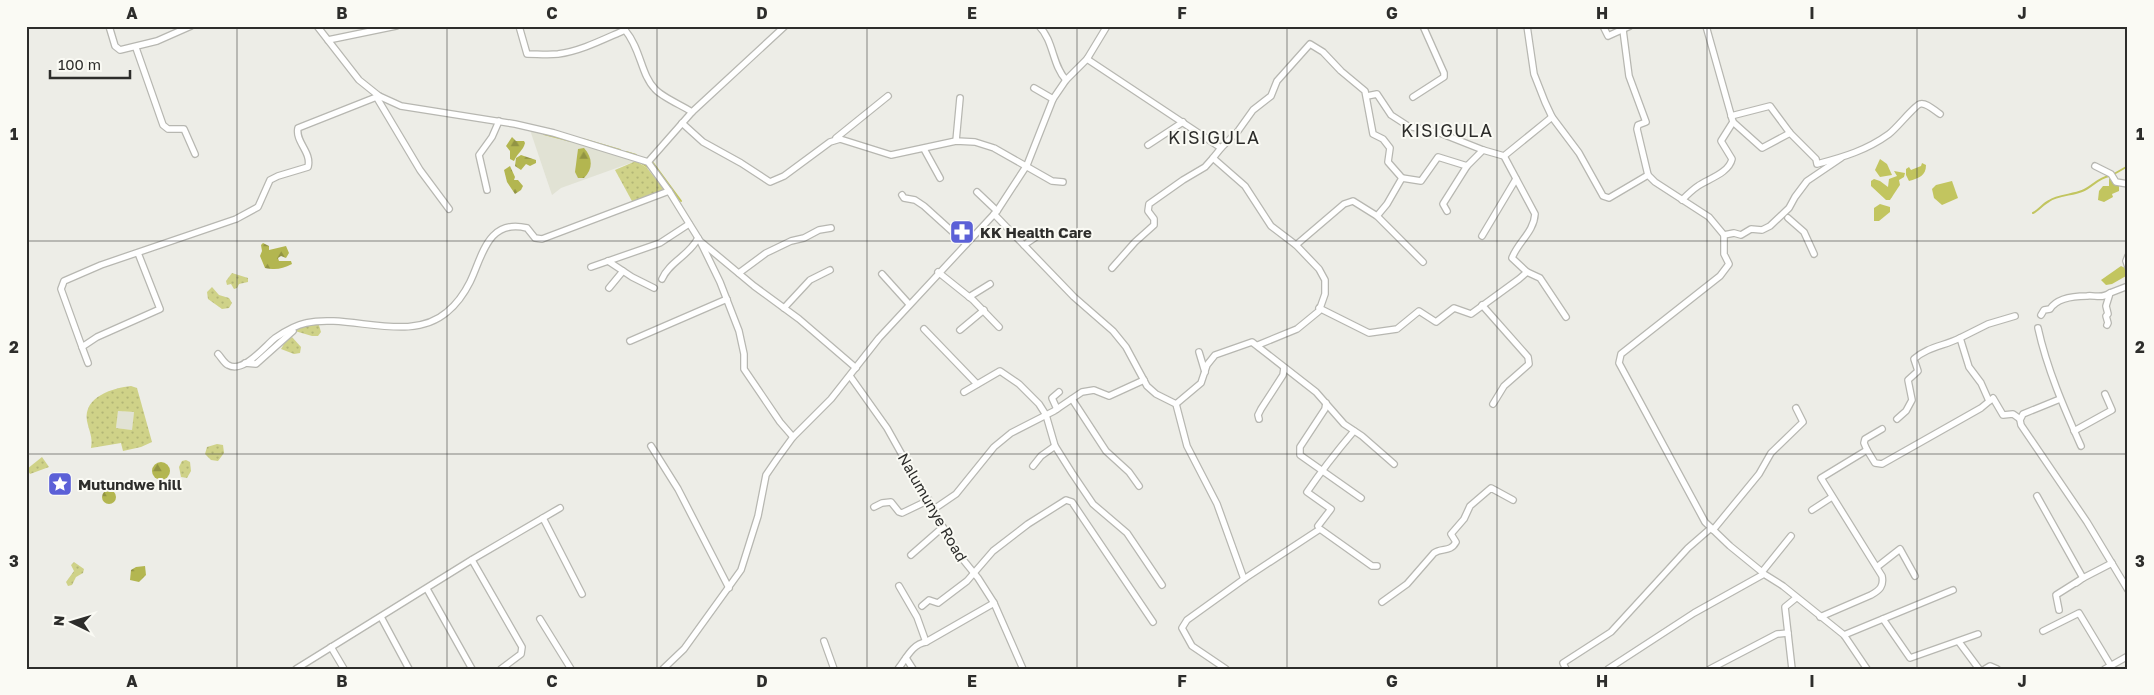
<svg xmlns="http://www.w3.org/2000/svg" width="2154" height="695" viewBox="0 0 2154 695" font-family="'Golos Text',sans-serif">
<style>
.built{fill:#e1e2d4}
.grass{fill:url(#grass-dots);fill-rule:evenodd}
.forest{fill:url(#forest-firs)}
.water{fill:#c2c55f}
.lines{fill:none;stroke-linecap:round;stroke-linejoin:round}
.stream{stroke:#c2c55f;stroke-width:2}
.minor-casing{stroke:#b7b7b1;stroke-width:8}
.minor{stroke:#fff;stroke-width:5.5}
.grid{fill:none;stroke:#2d2d2b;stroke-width:1;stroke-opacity:0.55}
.labels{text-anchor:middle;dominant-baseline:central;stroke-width:4;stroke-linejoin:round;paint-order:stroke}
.poi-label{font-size:15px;font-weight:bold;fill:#2d2d2b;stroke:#fafaf4;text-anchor:start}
.street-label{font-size:15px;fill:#2d2d2b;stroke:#fafaf4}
.quarter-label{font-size:18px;letter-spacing:1px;fill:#2d2d2b;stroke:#fafaf4}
.neatline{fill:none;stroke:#2d2d2b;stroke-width:2}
.grid-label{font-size:16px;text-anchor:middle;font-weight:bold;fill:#2d2d2b}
</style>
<defs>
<pattern id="grass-dots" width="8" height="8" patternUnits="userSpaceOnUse" patternTransform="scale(1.25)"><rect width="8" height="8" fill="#cfd288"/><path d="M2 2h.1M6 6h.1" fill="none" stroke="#b2b576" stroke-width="1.8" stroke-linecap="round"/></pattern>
<pattern id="forest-firs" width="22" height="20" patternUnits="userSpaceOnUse" patternTransform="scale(1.25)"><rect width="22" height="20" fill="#b3b650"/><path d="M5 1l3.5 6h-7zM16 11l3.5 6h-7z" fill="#929443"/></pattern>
</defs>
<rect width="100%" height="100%" fill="#edede7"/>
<g class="built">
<polygon points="530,130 589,147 636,161 561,188 552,195"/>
<polygon points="118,411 134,412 132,430 116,428"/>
</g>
<g class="grass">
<polygon points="636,161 647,168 664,189 633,203 615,170"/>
<polygon points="232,273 248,278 248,282 239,284 237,288 234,289 231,284 227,285 226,281"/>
<polygon points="212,287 219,295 229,298 232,303 229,308 222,309 208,299 207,292"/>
<polygon points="318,322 321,332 318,336 312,336 295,331 302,325"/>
<polygon points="292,337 301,347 300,353 294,354 281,349 287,339"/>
<path d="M131 386 137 388 152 442 141 447 123 451 121 443 91 448C93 437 89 431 87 421 83 396 114 388 131 386ZM118 411 134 412 132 430 116 428Z"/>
<polygon points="217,444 223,445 224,453 218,461 211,460 205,454 207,447"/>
<polygon points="42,457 49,467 30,474 27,469"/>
<polygon points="186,460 190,462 191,471 187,478 181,477 179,467 182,461"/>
<polygon points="74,562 84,569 83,573 76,577 72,585 68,586 66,582 74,571 71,565"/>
</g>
<g class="forest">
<path d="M512 137 516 141H524L525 143C523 151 518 152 514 161L510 159V151L506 146Z"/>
<path d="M584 148C593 158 593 169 584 178H578L575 172 578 149Z"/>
<polygon points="521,155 536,160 536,163 530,166 526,164 521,170 515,166 516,158"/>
<polygon points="510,166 515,177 514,180 518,180 523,186 521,190 515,194 507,182 504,170"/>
<path d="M263 243 269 246V250L286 246 289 253 286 258 281 256 278 258 279 261H291L292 264C282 269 276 270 265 268L260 256 262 251 261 245Z"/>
<circle cx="161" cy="471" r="9"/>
<circle cx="109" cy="497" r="7"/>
<polygon points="145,566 146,575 139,582 130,580 131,570 136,567"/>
</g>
<g class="water">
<polygon points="1880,159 1887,164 1892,175 1880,177 1875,170"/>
<path d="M1922 163 1926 165C1926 176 1919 178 1909 181L1906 175V169L1909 167 1911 170 1921 166Z"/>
<path d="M1894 171 1905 173 1904 177 1899 180 1900 185C1899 186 1891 199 1890 200H1886L1871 186V181L1874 179 1880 181 1888 187 1889 179 1897 176Z"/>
<polygon points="2109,178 2119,186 2119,191 2112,194 2113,197 2104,202 2098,200 2099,191 2103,186 2109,186"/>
<polygon points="1952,181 1958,198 1942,205 1934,198 1932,189 1936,185"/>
<polygon points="1880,204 1890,207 1890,212 1879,221 1874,221 1874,208"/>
<polygon points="2121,266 2127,269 2126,276 2112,284 2106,285 2101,280"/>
</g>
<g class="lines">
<g class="stream">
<polyline points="544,134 571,141"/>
<polyline points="582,139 620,150"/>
<polyline points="626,152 636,155"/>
<polyline points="640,162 649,168"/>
<polyline points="653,163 681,201"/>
<polyline points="2114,174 2128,166"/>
<path d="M2033 213C2039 210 2043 204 2049 201 2057 195 2073 195 2082 191 2092 187 2098 178 2109 176"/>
</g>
<defs>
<g id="minor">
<polyline points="109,26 115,46 120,50 157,41 191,26"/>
<polyline points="317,26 359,80 379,96 401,106 515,124 554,133 648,162 669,191 700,241 754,286 799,319 856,368"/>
<path d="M519 26 527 54C537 54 548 55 558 54 581 51 604 39 625 30L623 26"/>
<path d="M1039 26C1054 41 1052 65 1066 80"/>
<polyline points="1527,26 1534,74 1545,102 1552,117 1579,153 1603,196 1609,198 1648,175"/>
<polyline points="1603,26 1608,36 1630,26"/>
<path d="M625 30C641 49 641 75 655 89 662 97 681 105 692 112"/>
<polyline points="1623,30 1629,76 1646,122 1638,125 1637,129 1648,175 1655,182 1709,217 1724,235 1734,233 1741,235 1751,229 1762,230 1770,226 1789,208 1795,197 1807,181 1841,158"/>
<polyline points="328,40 396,26"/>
<polyline points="136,48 163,125 168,129 184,129 195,154"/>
<polyline points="1087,59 1221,148 1213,158 1245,186 1271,226 1296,245 1319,269 1325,280 1325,294 1319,311 1297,329 1258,345"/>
<polyline points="1034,88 1053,99"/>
<polyline points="1367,96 1377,94 1391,115 1408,126 1440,133 1483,150"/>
<polyline points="1413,97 1444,77 1444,73 1423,26"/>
<polyline points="377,98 420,170 449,209"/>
<path d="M1731 116 1770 106 1790 133 1816 159 1817 164C1844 157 1867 150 1889 134 1897 128 1915 105 1920 104 1926 102 1935 111 1940 114"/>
<polyline points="1733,122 1762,148 1790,133"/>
<polyline points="682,123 703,142 741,163 770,182 784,176 830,142 840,139 891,155 956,141 975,142 994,148 1052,181 1063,182"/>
<polyline points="836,138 888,96"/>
<polyline points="956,141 960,98"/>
<polyline points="1148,145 1183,122"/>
<polyline points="1221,148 1238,131 1253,110 1271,96 1277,81 1310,44 1323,52 1341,71 1365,91 1373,134 1383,139 1390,148 1388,162 1402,178"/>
<polyline points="924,149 940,178"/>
<polyline points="1504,156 1552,117"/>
<polyline points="648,162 692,112 785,26"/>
<polyline points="2095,166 2111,174 2116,182 2128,184"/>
<polyline points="487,190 479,155 492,137 499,121"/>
<polyline points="977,192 997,211"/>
<polyline points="902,195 904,198 915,200 924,206 966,244"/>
<path d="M1682 200C1687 195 1692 190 1698 186 1708 179 1729 173 1732 159L1721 141 1733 122 1706 26"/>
<polyline points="1447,211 1443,204 1467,166"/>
<polyline points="994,214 1074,297 1113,331 1126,347 1147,386 1156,394 1176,404 1187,446 1217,504 1244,579"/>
<path d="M1377 216 1387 204 1402 178 1421 181 1438 157 1467 166 1483 150 1504 156 1535 214C1534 232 1518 242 1512 258L1527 272"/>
<polyline points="1788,218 1804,232 1814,254"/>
<polyline points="1724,235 1724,254 1729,264 1720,276 1621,354 1619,363 1705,522 1730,546 1762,572 1791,536"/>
<polyline points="1482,236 1516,179"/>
<polyline points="701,243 720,282 739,331 744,354 744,369 780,422 793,437"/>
<polyline points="1024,245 1036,237"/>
<polyline points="1296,245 1344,204 1353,201 1377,216 1423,262"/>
<path d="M138 253 160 309 97 337 82 347 61 289 64 281 101 265 236 219 258 207 270 180 278 176 308 167C312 152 295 142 298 128L379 96"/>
<polyline points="2128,256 2126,261 2128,267"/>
<polyline points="608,261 632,277 654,288"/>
<polyline points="591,267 660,243 689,224"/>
<polyline points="1112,268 1135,242 1154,225 1154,219 1148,211 1149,204 1183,180 1205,167 1213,158"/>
<polyline points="938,272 973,300 999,327"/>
<polyline points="739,273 766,253 791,241 804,238 819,230 831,228"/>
<polyline points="882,274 909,304"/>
<path d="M662 279C669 262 690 255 698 238"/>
<polyline points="609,288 623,271"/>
<polyline points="969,297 990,284"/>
<polyline points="1482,305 1528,357 1529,364 1504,386 1493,404"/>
<polyline points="784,308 810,280 830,270"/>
<polyline points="1319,308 1369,333 1397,329 1419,311 1436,322 1454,308 1471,314 1519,279 1527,272 1540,278 1566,317"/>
<path d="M2041 315 2044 310 2050 309C2057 298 2075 296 2087 296 2095 295 2102 299 2110 293"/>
<polyline points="2107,325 2108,323 2106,316 2108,314 2106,306 2110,293 2128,286"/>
<path d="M2038 328C2047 369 2064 408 2081 446"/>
<polyline points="924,329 977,384"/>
<polyline points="960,330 984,310"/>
<polyline points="630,341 727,299"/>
<polyline points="82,347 88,363"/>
<polyline points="1199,352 1205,372"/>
<path d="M218 354C221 357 224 363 228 365 243 374 265 346 275 338 284 332 296 325 306 323 350 313 410 344 447 312 458 303 464 294 470 282 482 258 487 218 527 228L535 238 542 239 669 191"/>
<polyline points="245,363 256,364 293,331"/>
<polyline points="850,376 887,428 956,551 978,578 994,603 1023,669"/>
<polyline points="964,392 1000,371 1019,384 1039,404 1046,415 1055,446 1072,473 1093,504 1127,533 1162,585"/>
<polyline points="1072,399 1106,451 1129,472 1139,486"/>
<polyline points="2060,399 2023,414 2020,420 2021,425 2087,522 2128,590"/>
<polyline points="1989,401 1981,383 1969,367 1960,338 1988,324 2015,316"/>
<polyline points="1326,403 1325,409 1300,447 1300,455 1361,498"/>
<polyline points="1176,404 1201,383 1207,365 1215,355 1252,342 1316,392 1344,424 1362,436 1394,464"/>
<polyline points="1057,409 1052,398 1059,392"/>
<polyline points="1259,419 1258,415 1261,409 1283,375 1284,368"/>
<path d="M1897 419 1906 411 1912 400 1908 380 1918 371 1914 359C1927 347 1944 346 1960 338"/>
<polyline points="2074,431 2112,410 2105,394"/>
<polyline points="651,446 678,489 729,588"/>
<polyline points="1867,450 1875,463 1882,464 1981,408 1993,398 2003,415 2013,414 2020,419"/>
<polyline points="1033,466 1041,456 1055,446"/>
<polyline points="2037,496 2083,578 2112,563"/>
<polyline points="874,507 882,503 891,502 899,512 902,513 929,500"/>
<polyline points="934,509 956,494 994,447 1011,433 1054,411 1082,392 1094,390 1109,396 1144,380"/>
<polyline points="1812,510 1832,497"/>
<polyline points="543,518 582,594"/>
<path d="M1318 526 1331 509 1307 492C1322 470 1337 451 1354 431"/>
<polyline points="1713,530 1759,474 1771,453 1803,422 1796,408"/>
<polyline points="911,555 943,527"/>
<polyline points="472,560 522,647 521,654 501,669"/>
<polyline points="1877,567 1900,549 1915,576"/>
<polyline points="899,586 917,617 926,642"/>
<polyline points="427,589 472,669"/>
<path d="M1382 602 1407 584 1434 553C1442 547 1450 553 1456 542L1451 534 1464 519 1470 506 1491 488 1513 500"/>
<polyline points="922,606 929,600 938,603 967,581 993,551 1028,524 1066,500 1072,502 1153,622"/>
<polyline points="2059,610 2056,595 2083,578 2076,583"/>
<polyline points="381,617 409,669"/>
<path d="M1820 617 1871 595C1880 590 1884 586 1882 576L1821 478 1867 450 1864 443 1865 439 1882 429"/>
<polyline points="540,619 571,669"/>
<polyline points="1883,619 1910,658 1978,634"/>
<polyline points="2043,631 2079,613 2111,666"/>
<polyline points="1844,635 1953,590"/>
<polyline points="824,641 834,669"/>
<polyline points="1959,642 1979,669"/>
<polyline points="331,647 344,669"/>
<polyline points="906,658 913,669"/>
<polyline points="296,669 473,559 560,508"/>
<polyline points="663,669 684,649 741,570 758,516 766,475 777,459 793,437 831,399 879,338 997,211 1027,165 1053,99 1066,80 1087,59 1107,26"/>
<path d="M898 669C906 659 912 644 926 642L994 603"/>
<polyline points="1226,669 1192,646 1182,628 1187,620 1244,579 1320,529 1372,566 1377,566"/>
<polyline points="1566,669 1563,663 1611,632 1688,548 1711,528"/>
<polyline points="1608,669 1694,613 1764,574 1783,586 1844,635 1867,669"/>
<polyline points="1710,669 1777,634 1788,633"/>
<polyline points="1792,669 1785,607 1796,598"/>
<polyline points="1985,669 1990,666 1997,669"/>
<polyline points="2105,669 2128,656"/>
</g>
</defs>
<use href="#minor" class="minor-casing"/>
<use href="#minor" class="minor"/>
</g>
<path class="grid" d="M237 26V669M447 26V669M657 26V669M867 26V669M1077 26V669M1287 26V669M1497 26V669M1707 26V669M1917 26V669M26 241H2128M26 454H2128"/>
<defs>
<symbol id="pharmacy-square" viewBox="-11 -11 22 22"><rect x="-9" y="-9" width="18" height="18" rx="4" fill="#5b60d7" stroke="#fafaf4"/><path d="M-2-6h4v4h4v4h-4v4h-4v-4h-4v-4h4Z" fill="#fff"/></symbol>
<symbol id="sight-square" viewBox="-11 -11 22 22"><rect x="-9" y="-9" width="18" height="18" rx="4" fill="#5b60d7" stroke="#fafaf4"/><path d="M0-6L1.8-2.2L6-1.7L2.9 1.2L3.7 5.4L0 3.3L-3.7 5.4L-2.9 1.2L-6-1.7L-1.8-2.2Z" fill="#fff"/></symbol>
</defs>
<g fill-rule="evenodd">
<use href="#pharmacy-square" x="948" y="218" width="28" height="28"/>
<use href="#sight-square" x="46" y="470" width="28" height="28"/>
</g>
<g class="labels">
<g class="poi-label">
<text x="980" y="232">KK Health Care</text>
<text x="78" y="484">Mutundwe hill</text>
</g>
<g class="street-label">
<text transform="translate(933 507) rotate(60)">Nalumunye Road</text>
</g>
<g class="quarter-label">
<text x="1447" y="130">KISIGULA</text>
<text x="1214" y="137">KISIGULA</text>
</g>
</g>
<rect width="2154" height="695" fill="none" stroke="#fafaf4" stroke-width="55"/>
<g transform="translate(72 622) rotate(275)" stroke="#fafaf4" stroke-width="4" paint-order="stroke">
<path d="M0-4L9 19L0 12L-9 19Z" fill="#2d2d2b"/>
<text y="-8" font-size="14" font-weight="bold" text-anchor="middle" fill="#2d2d2b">N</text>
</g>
<path d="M50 70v8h80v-8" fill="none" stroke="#2d2d2b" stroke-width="2.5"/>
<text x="58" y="70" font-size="15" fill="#2d2d2b" stroke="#fafaf4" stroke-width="4" paint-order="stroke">100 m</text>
<rect x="28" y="28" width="2098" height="640" class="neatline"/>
<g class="grid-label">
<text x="132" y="19">A</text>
<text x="342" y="19">B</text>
<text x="552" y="19">C</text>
<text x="762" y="19">D</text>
<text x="972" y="19">E</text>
<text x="1182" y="19">F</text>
<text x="1392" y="19">G</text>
<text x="1602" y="19">H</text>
<text x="1812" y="19">I</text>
<text x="2022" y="19">J</text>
<text x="14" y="140">1</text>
<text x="2140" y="140">1</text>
<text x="14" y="353">2</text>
<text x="2140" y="353">2</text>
<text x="14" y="567">3</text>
<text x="2140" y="567">3</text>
<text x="132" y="687">A</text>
<text x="342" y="687">B</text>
<text x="552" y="687">C</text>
<text x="762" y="687">D</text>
<text x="972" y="687">E</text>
<text x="1182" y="687">F</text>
<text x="1392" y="687">G</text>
<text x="1602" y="687">H</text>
<text x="1812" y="687">I</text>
<text x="2022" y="687">J</text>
</g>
</svg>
